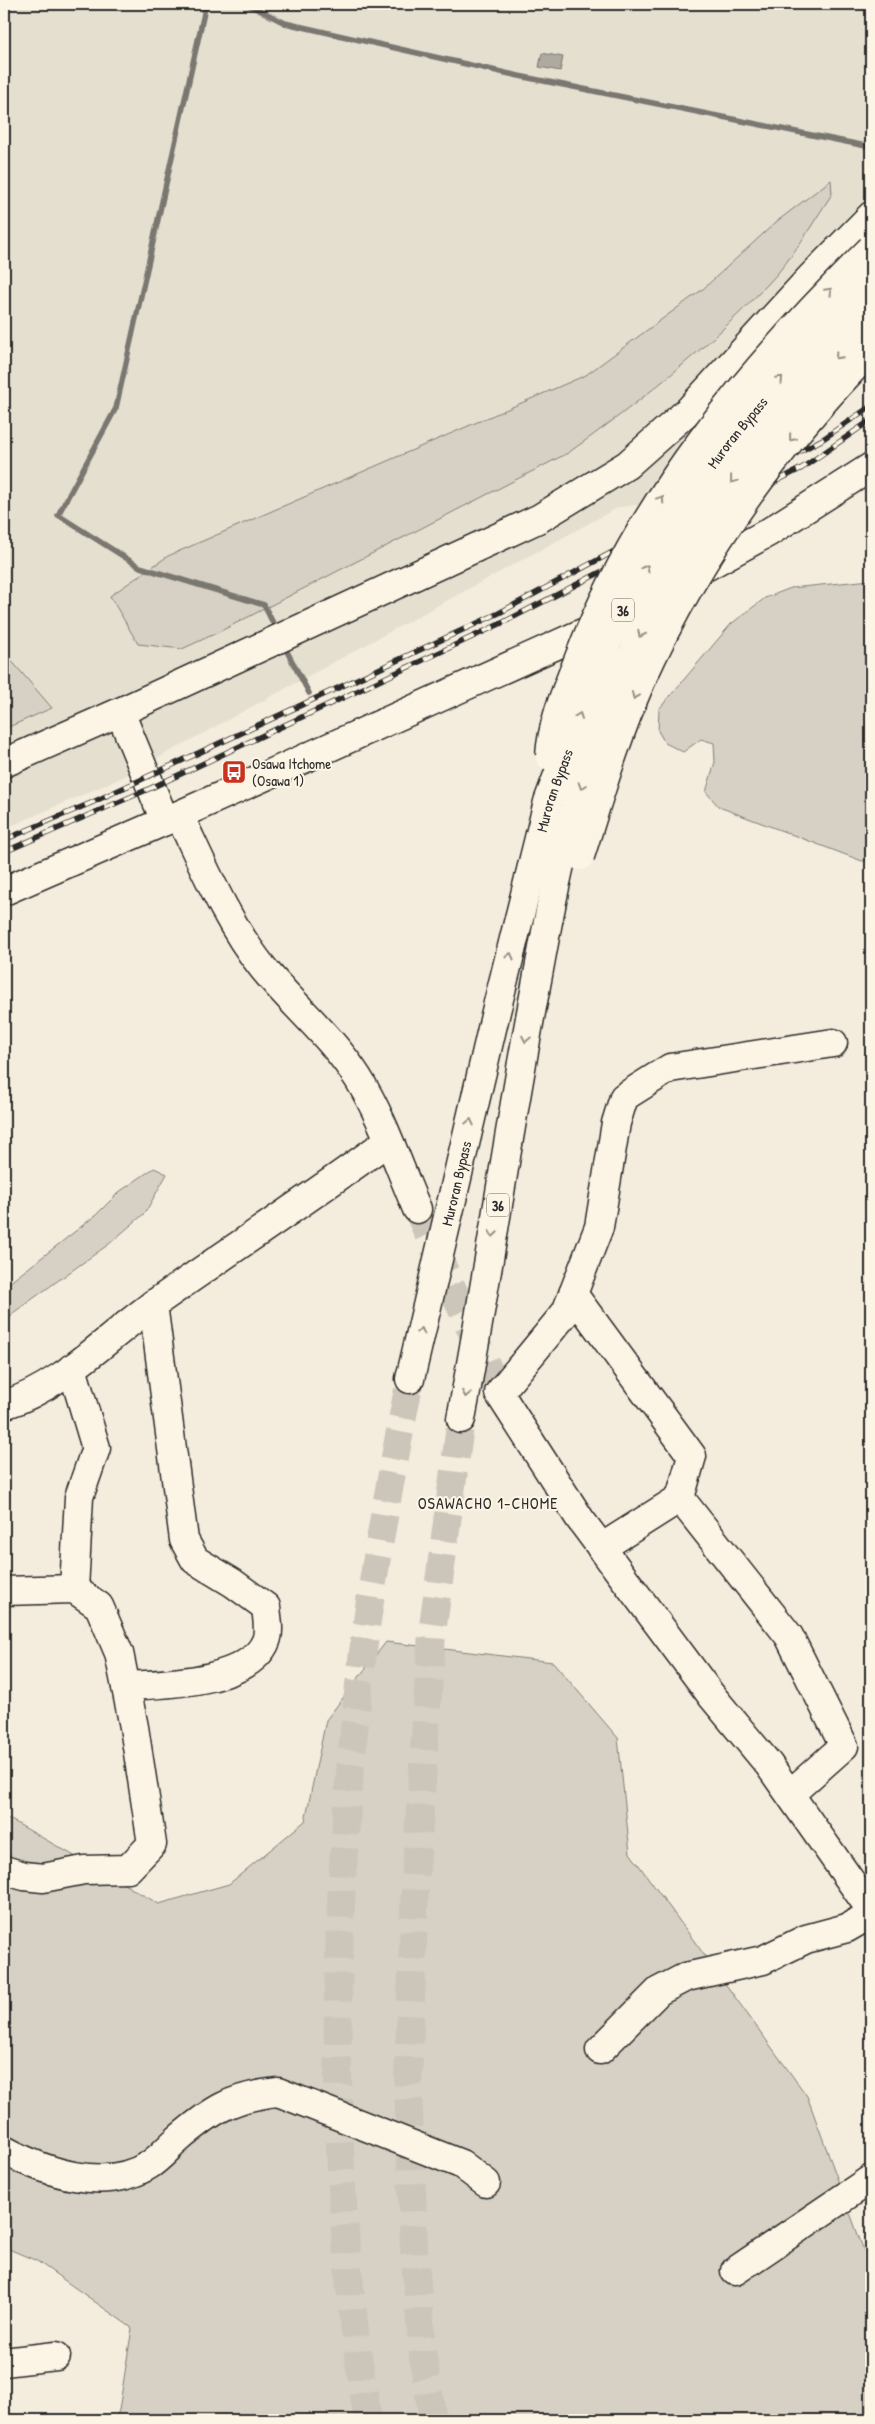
<svg xmlns="http://www.w3.org/2000/svg" width="875" height="2424" viewBox="0 0 875 2424" font-family="'Patrick Hand',sans-serif">
<style>
.built{fill:#e5dfd0}
.green{fill:#d6d1c4;stroke:#807e78}
.water{fill:#afaaa0;stroke:#7a7771}
.lines{fill:none;stroke-linecap:round;stroke-linejoin:round}
.stream{stroke:#7a7771;stroke-width:5.5}
.minor-tunnel{stroke:#ccc6ba;stroke-width:28;stroke-dasharray:28 14;stroke-linecap:butt}
.highway-tunnel{stroke:#ccc6ba;stroke-width:28;stroke-dasharray:28 14;stroke-linecap:butt}
.minor-casing{stroke:#2b2b2b;stroke-width:31}
.highway-casing{stroke:#2b2b2b;stroke-width:31}
.minor{stroke:#fcf5e5;stroke-width:28}
.highway{stroke:#fcf5e5;stroke-width:28}
.rail-casing{stroke:#2b2b2b;stroke-width:5.5}
.rail{stroke:#fcf5e5;stroke-width:4;stroke-dasharray:11;stroke-linecap:butt}
.highway-bridge-casing{stroke:#2b2b2b;stroke-width:31;stroke-linecap:butt}
.highway-bridge{stroke:#fcf5e5;stroke-width:28}
.oneway{stroke:#949088}
.labels{text-anchor:middle;dominant-baseline:central;stroke-width:4;stroke-linejoin:round;paint-order:stroke}
.shield{fill:#fcf5e5;stroke:#6a6863;stroke-width:1}
.shield-label{font-size:14px;font-weight:bold;fill:#2b2b2b}
.street-label{font-size:15px;fill:#2b2b2b;stroke:#fcf5e5}
.poi-label{font-size:15px;fill:#2b2b2b;stroke:#fcf5e5;text-anchor:start}
.neighbourhood-label{font-size:16px;letter-spacing:1px;fill:#2b2b2b;stroke:#fcf5e5}
</style>
<rect width="100%" height="100%" fill="#f4edde"/>
<filter id="ink" filterUnits="userSpaceOnUse"><feTurbulence type="fractalNoise" baseFrequency=".02" numOctaves="2"/><feDisplacementMap in="SourceGraphic" scale="10" xChannelSelector="R" yChannelSelector="G"/><feConvolveMatrix kernelMatrix="1 2 1 2 8 2 1 2 1" color-interpolation-filters="sRGB"/></filter>
<g filter="url(#ink)">
<polygon class="built" points="4,4 871,4 871,377 674,501 619,507 121,778 4,829"/>
<g class="green">
<path d="M831 180 832 194C812 224 793 258 768 284 709 347 639 403 568 453L219 632 182 649 138 644 110 596 168 556 586 375 703 289 776 222Z"/>
<polygon points="871,580 871,860 862,861 719,807 706,792 715,762 714,743 701,739 683,752 665,743 658,731 659,709 731,624 765,598 791,588"/>
<polygon points="4,652 52,708 4,729"/>
<polygon points="154,1168 167,1174 145,1213 109,1244 13,1313 4,1329 4,1287 96,1215 119,1192"/>
<polygon points="386,1642 553,1662 618,1738 630,1853 807,2096 871,2270 871,2420 115,2420 119,2410 132,2328 37,2261 4,2247 4,1816 159,1904 229,1884 305,1821 326,1720"/>
</g>
<polygon class="water" points="542,53 563,57 560,71 539,67"/>
<g class="lines">
<g class="stream">
<polyline points="206,4 116,408 58,515 140,567 264,605 277,631"/>
<polyline points="247,4 285,23 519,76 871,147"/>
<polyline points="283,644 309,693"/>
</g>
<polyline class="minor-tunnel" points="417,1209 499,1393"/>
<g class="highway-tunnel">
<path d="M368 2420C324 2161 332 1888 366 1628 378 1544 394 1462 410 1379"/>
<polyline points="433,2420 423,2356 414,2249 408,2084 415,1885 432,1633 461,1419"/>
</g>
<defs>
<g id="minor">
<polyline points="691,575 769,532 871,467"/>
<polyline points="120,712 165,821"/>
<polyline points="4,763 120,712 540,518 627,465 690,409 812,276 871,216"/>
<path d="M179 815C204 867 227 923 263 968 293 1005 332 1037 358 1078 383 1118 398 1165 417 1209"/>
<polyline points="4,891 179,815 605,623"/>
<polyline points="833,1043 670,1068 624,1097 616,1123 599,1227 566,1312 499,1393 580,1519 711,1695 769,1765 871,1910"/>
<polyline points="573,1294 692,1456 680,1498 789,1636 844,1746 790,1794"/>
<polyline points="72,1368 96,1448 79,1497 74,1589"/>
<path d="M4 1405C62 1387 106 1338 154 1304 232 1249 312 1197 388 1141"/>
<polyline points="601,1548 680,1498"/>
<polyline points="4,1591 74,1589 99,1606 119,1653 134,1727 152,1844 128,1869 84,1870 43,1878 24,1876 4,1870"/>
<path d="M126 1686C164 1684 249 1683 266 1641 270 1631 267 1618 266 1607L233 1583 195 1560 184 1540 153 1304"/>
<polyline points="600,2050 659,1991 686,1977 763,1960 806,1939 847,1928 871,1914"/>
<path d="M4 2150C45 2172 105 2193 149 2165 159 2159 168 2148 177 2140 212 2110 231 2097 278 2092L461 2164 486 2183"/>
<polyline points="735,2271 871,2179"/>
<polyline points="4,2362 56,2356"/>
</g>
<g id="highway">
<path id="s1" d="M410 1379 498 1003"/>
<path d="M461 1419C488 1276 508 1133 535 991"/>
</g>
</defs>
<use href="#minor" class="minor-casing"/>
<use href="#highway" class="highway-casing"/>
<use href="#minor" class="minor"/>
<use href="#highway" class="highway"/>
<defs>
<g id="rail">
<polyline points="4,840 91,803 499,613 823,439 871,406"/>
<polyline points="4,852 151,788 504,622 802,468 871,420"/>
</g>
</defs>
<use href="#rail" class="rail-casing"/>
<use href="#rail" class="rail"/>
<defs>
<g id="highway-bridge">
<path d="M550 756C552 722 567 689 579 658 640 499 751 368 871 249"/>
<path d="M580 856C599 797 616 738 641 681 696 558 777 446 871 350"/>
<path d="M535 991C546 932 556 873 573 815 606 699 658 589 726 489 767 428 821 374 871 321"/>
<path id="s2" d="M498 1003 548 802 608 641 644 571 683 505 726 444 776 384 871 282"/>
</g>
</defs>
<use href="#highway-bridge" class="highway-bridge-casing"/>
<use href="#highway-bridge" class="highway-bridge"/>
</g>
<defs><path id="oneway-chevron" d="M-2-3.5L2.5 0L-2 3.5" fill="none" stroke-width="1.6" stroke-linecap="round" stroke-linejoin="round" transform="scale(1.25)"/></defs>
<g class="oneway">
<use href="#oneway-chevron" transform="translate(829 291) rotate(-47)"/>
<use href="#oneway-chevron" transform="translate(838 356) rotate(133)"/>
<use href="#oneway-chevron" transform="translate(780 379) rotate(-47)"/>
<use href="#oneway-chevron" transform="translate(792 438) rotate(129)"/>
<use href="#oneway-chevron" transform="translate(733 480) rotate(129)"/>
<use href="#oneway-chevron" transform="translate(661 499) rotate(-56)"/>
<use href="#oneway-chevron" transform="translate(646 568) rotate(-60)"/>
<use href="#oneway-chevron" transform="translate(641 634) rotate(117)"/>
<use href="#oneway-chevron" transform="translate(635 696) rotate(112)"/>
<use href="#oneway-chevron" transform="translate(579 716) rotate(-69)"/>
<use href="#oneway-chevron" transform="translate(582 786) rotate(108)"/>
<use href="#oneway-chevron" transform="translate(510 956) rotate(-76)"/>
<use href="#oneway-chevron" transform="translate(526 1039) rotate(101)"/>
<use href="#oneway-chevron" transform="translate(470 1122) rotate(-77)"/>
<use href="#oneway-chevron" transform="translate(493 1234) rotate(99)"/>
<use href="#oneway-chevron" transform="translate(421 1331) rotate(-77)"/>
<use href="#oneway-chevron" transform="translate(466 1394) rotate(101)"/>
</g>
</g>
<defs>
<symbol id="bus-square" viewBox="-11 -11 22 22"><rect x="-9" y="-9" width="18" height="18" rx="4" fill="#c8321e" stroke="#fcf5e5"/><path d="M-5-6H5V4H4V6H2V4H-2V6H-4V4H-5ZM-3.5-4V0h7V-4ZM-3.5 1.2v1.5H-2V1.2ZM2 1.2v1.5H3.5V1.2Z" fill="#fff"/></symbol>
</defs>
<g fill-rule="evenodd">
<use href="#bus-square" x="220" y="758" width="28" height="28"/>
</g>
<g class="labels">
<g class="shield">
<rect x="612" y="598.5" width="22" height="23" rx="4"/>
<rect x="487" y="1193.5" width="22" height="23" rx="4"/>
</g>
<g class="shield-label">
<text x="623" y="610">36</text>
<text x="498" y="1205">36</text>
</g>
<g class="street-label">
<text stroke="none"><textPath href="#s2" startOffset="625">Muroran Bypass</textPath></text>
<text stroke="none"><textPath href="#s2" startOffset="220">Muroran Bypass</textPath></text>
<text stroke="none"><textPath href="#s1" startOffset="201">Muroran Bypass</textPath></text>
</g>
<g class="poi-label">
<text x="252" y="763">Osawa Itchome<tspan x="252" dy="17">(Osawa 1)</tspan></text>
</g>
<g class="neighbourhood-label">
<text x="488" y="1503">OSAWACHO 1-CHOME</text>
</g>
</g>
<rect width="875" height="2424" fill="none" stroke="#fcf5e5" stroke-width="20"/>
<rect x="10" y="10" width="855" height="2404" fill="none" stroke="#2b2b2b" stroke-width="2" filter="url(#ink)"/>
</svg>
